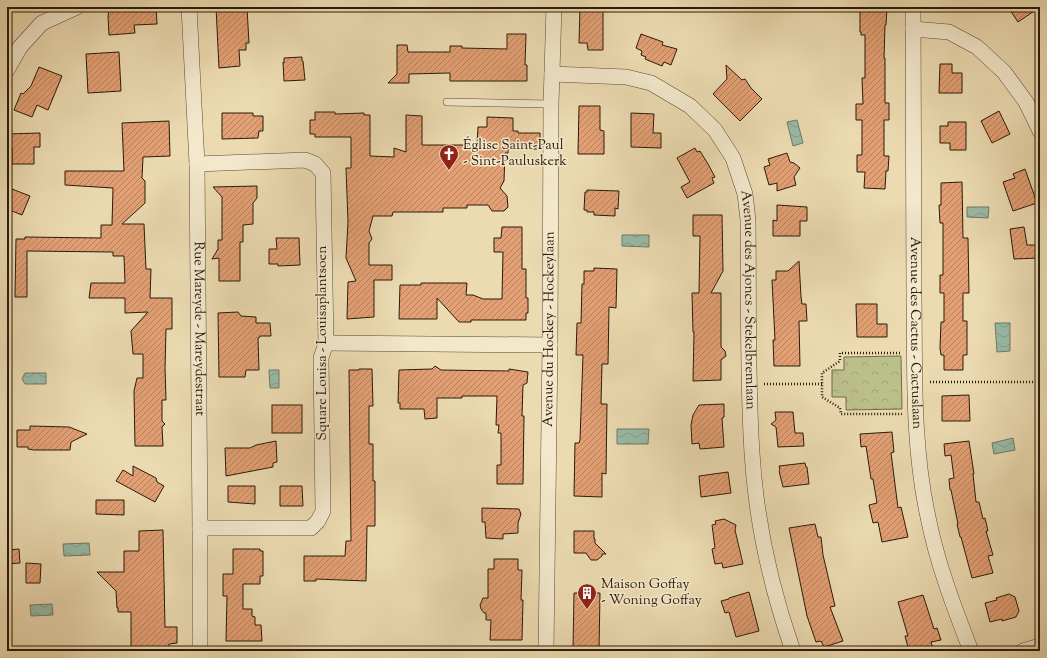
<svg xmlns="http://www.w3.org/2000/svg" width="1047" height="658" viewBox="0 0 1047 658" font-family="'Sorts Mill Goudy',serif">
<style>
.park{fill:url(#park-crowns);stroke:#726c49}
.water{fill:url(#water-waves);stroke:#6d7b68}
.building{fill:url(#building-hatch);stroke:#2a1a09}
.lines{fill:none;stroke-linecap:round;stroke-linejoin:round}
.service-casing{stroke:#5a4a33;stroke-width:8}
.minor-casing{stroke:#5a4a33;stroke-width:16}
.path{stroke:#2a1a09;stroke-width:2.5;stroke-dasharray:1 2;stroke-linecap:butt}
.service{stroke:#f3e8cc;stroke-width:7}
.minor{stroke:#f3e8cc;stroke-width:15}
.labels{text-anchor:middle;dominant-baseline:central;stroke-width:3;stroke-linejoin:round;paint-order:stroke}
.poi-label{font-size:14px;fill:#2a1a09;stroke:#f3e8cc;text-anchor:start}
.street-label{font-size:14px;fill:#2a1a09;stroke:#f3e8cc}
</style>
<defs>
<pattern id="park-crowns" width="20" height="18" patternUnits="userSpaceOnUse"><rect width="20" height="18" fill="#bbbf89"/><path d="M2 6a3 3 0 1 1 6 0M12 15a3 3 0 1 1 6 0" fill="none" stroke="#a1a475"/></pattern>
<pattern id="water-waves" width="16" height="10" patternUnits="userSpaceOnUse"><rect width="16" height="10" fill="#99bba8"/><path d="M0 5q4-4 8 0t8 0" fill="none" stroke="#84a08f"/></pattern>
<pattern id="building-hatch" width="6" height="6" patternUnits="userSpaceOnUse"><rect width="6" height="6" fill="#e3a074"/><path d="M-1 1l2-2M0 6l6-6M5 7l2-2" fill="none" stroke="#b8825d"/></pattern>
</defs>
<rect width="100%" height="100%" fill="#ecdbb1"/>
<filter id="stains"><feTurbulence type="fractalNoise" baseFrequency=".005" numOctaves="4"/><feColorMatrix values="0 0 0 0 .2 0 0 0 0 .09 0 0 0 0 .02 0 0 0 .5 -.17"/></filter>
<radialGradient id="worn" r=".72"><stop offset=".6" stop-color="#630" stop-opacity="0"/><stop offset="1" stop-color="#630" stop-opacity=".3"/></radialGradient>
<polygon class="park" points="901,356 902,409 846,410 846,397 832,397 832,370 844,370 844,357"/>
<g class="water">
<polygon points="797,120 803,143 793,146 787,122"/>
<polygon points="967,207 989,207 988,218 967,217"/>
<polygon points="622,235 649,235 649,247 622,246"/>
<polygon points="995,323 1010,323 1010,351 997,352"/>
<polygon points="269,370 279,370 279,388 270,388"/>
<polygon points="25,373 46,373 46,384 25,384 22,379"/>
<polygon points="617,429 649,429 648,444 617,444"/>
<polygon points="1013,438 1015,450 994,454 992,443"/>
<polygon points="89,543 90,555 64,556 63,544"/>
<polygon points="52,604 53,615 31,616 30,605"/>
</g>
<g class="building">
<polygon points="119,7 156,7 157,24 134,25 135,33 109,35 108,16 109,10 118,9"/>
<polygon points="216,7 247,8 249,43 246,43 246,50 239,50 240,66 219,68"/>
<polygon points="580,7 603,7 603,50 588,50 587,43 579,43"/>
<polygon points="860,7 887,7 886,25 885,25 884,58 885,58 885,103 889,103 889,120 884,120 884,156 889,156 888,171 886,171 885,189 864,188 865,172 857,172 857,155 862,155 862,120 856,120 856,104 863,104 862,78 865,78 865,35 861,35 861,32 860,32"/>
<polygon points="1008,7 1040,7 1018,22"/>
<polygon points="507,34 526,34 525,65 527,65 527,81 450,81 450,73 409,74 409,83 388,83 397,74 397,45 407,45 408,52 450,52 450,46 462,46 462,48 507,49"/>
<polygon points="641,34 663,42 662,45 677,49 671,65 664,62 662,66 645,59 646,57 641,55 642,51 636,48"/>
<polygon points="119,52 121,91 88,93 86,54"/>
<polygon points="302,57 302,61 303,61 305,80 284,81 283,62 284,63 284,58"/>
<polygon points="940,64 952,64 952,73 962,73 962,93 939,93"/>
<polygon points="726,65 742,80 745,79 751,88 762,99 740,121 713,94 727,79"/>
<polygon points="39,67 62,76 48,110 37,105 32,117 14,110 21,93 23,94 31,86"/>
<polygon points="579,106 600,106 600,130 604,131 604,154 578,154"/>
<polygon points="999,111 1010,134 992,143 981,121"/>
<polygon points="315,112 335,112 335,114 364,113 364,115 370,115 370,156 394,157 394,148 406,152 406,115 422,116 422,145 477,145 478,127 487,127 487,117 513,118 513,131 518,131 518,133 540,133 540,149 508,149 508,153 505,153 504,181 500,188 507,196 508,207 504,211 492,211 488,205 467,205 467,208 443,208 443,212 393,212 392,216 373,216 369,231 372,239 369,243 369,265 392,265 392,280 374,280 374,317 347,319 348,282 356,281 346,258 348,222 346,168 351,168 351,137 315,137 315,134 310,134 310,120 315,120"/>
<polygon points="222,113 253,113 253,116 263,116 263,131 259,131 258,138 222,139"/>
<polygon points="631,113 654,114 653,133 661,133 661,148 631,147"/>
<polygon points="169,121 170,156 143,157 142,178 145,181 145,203 122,224 144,224 146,269 151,269 150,298 172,298 172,329 166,329 165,368 166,400 162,400 162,421 165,424 162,427 163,446 135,446 134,391 137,378 143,378 143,354 133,354 131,331 148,312 125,313 125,298 89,298 91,283 125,283 124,256 113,256 113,252 27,251 27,297 15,297 16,239 25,239 25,237 101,238 101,225 112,225 113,188 65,185 65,171 124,171 122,123"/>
<polygon points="948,122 966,122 966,150 950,150 950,143 940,143 940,126 948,126"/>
<polygon points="40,133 40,147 34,147 34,164 12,164 12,148 7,148 7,134"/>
<polygon points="695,148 697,152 700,151 708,164 715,177 712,178 714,183 687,198 681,187 690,182 677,158"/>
<polygon points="787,153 790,162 794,163 800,168 794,177 796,185 777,191 777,183 769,185 764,167 770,165 768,159"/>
<polygon points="1025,169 1037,203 1013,211 1003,182 1015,178 1013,174"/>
<polygon points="962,182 963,238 968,238 969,293 963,293 963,321 967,321 967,355 963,355 963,370 944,370 944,355 941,355 940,348 941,322 944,322 944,293 940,293 940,275 943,275 943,223 940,223 939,205 941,205 941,183"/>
<polygon points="257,186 257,198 253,203 253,224 243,225 243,242 240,242 240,281 219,281 219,258 212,259 218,249 218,240 222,240 222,197 213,187"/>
<polygon points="7,187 30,196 22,215 7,209"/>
<polygon points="587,190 619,191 618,209 615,208 615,216 594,215 594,212 587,212 587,210 584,210 585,192 587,192"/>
<polygon points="777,205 807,207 807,221 800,221 800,236 773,236 773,220 777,221"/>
<polygon points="693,215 722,215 723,271 711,293 721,293 721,347 725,351 726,356 721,360 721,380 693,381 694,332 693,332 692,293 699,293 700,236 693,236"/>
<polygon points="502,227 522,227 522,269 526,269 526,298 528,298 528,313 526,313 526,320 471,320 471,322 459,322 437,298 437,319 399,319 400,285 421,285 421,283 467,283 466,295 473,295 483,299 502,299 503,252 494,252 494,238 501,238"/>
<polygon points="1024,227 1027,245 1040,245 1040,258 1014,259 1010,229"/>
<polygon points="276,238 299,238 300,265 278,266 278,264 269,264 269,249 277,249"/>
<polygon points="799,261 801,297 802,304 806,304 807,321 799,321 800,366 774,366 773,340 775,340 772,280 776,280 776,271 788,271"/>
<polygon points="594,268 617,269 616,308 609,307 608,364 602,364 601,404 607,404 606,474 602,473 602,497 574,496 575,443 579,443 580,440 583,355 576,355 577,323 581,323 582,284 584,284 584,271 594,271"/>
<polygon points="856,304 877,304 877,324 887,324 887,337 857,337"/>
<polygon points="238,312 241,316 256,317 256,323 270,323 271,336 260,336 260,337 258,338 259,370 246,370 245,377 219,377 218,313"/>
<polygon points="435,366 441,370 509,371 509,369 528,372 527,383 523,385 522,416 524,416 523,484 497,484 497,465 501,465 501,433 498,433 499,425 496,425 497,396 462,396 462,398 437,398 437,418 425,419 424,409 400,409 400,403 398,403 399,370 432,369"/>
<polygon points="359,369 372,369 373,406 369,406 369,444 373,444 373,481 375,481 375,526 367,526 366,581 316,579 316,581 304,581 304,556 345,556 346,541 351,541 349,370 359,370"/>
<polygon points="969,395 970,421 942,421 942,396"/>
<polygon points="724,404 724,417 722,418 724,447 700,449 699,443 692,444 691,425 693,415 699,405"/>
<rect x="272" y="405" width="30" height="28"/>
<polygon points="775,412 793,412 795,433 803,433 804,446 778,447 776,427 771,424 776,420"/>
<polygon points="30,426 69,427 87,434 71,442 70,450 34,450 28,449 28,447 17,447 17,430 30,430"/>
<polygon points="892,432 894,452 891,453 898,508 901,507 908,537 882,542 878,522 873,523 869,505 877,503 873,479 871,479 866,446 861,447 860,434"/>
<polygon points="276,441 277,462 273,463 273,467 226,476 225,448 250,448 256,445"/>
<polygon points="969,441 974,474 973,474 976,502 979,502 983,519 985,518 988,531 986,531 993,555 988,556 993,573 972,578 961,537 960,537 957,524 958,524 951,490 950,490 949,479 954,478 951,455 945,456 944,444"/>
<polygon points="805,463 806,467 807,467 809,484 783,487 779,471 780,470 779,466"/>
<polygon points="133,466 156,478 157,482 164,486 155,502 116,481 123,470 133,476"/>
<polygon points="728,472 731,493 701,497 699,476"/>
<polygon points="228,486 255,486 255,504 228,502"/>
<polygon points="280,486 302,486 303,506 280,506"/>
<polygon points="96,500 124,500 124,515 96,514"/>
<polygon points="482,508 519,509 521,514 518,523 518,533 503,534 503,539 486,538 485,522 482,522"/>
<polygon points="724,519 736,525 735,530 743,564 723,568 722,563 715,564 712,549 715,548 712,525 716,524 715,521"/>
<polygon points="815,524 818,537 821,537 823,555 835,606 830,607 843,641 824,647 821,641 816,642 807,616 789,528"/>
<polygon points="163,530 165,627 177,627 177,643 169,644 168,651 131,651 131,612 118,612 118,608 117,608 116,591 97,572 124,572 124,551 139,551 139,531"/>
<polygon points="574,531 594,531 594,539 595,539 595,543 606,554 602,554 602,556 597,560 591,560 586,553 574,553"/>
<polygon points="19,549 20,563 7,564 7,550"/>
<polygon points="233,549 260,549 260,551 263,551 263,576 260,576 260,584 243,584 243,609 252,609 252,616 255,617 255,625 261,625 262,641 226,641 227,596 223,596 223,574 233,574"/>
<polygon points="494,559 518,559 518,570 522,570 521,600 523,600 522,640 490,640 491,620 486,620 486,613 484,613 481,609 480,605 483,598 488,598 488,569 494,569"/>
<polygon points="26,563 41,564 40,583 26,583"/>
<polygon points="749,592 759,631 736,637 729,612 725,613 721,601 729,599 729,598"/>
<polygon points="574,593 600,593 599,651 573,651"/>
<polygon points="1009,594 1015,597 1019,611 1016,617 1002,621 1002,619 990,622 985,603 997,600 996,598"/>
<polygon points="923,595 934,629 937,628 941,640 931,642 934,651 909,651 905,636 908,636 898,602"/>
</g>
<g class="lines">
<defs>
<g id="service">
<polyline points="447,102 551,104"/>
<polyline points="7,537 8,537"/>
</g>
<g id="minor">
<path id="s1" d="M189 7 197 164 200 528V651"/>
<path id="s2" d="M913 7C913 103 914 199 914 295 915 369 912 444 928 517 937 563 954 607 971 651"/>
<polyline points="913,29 949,32 977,47 1004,72 1026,102 1040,131"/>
<polyline points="7,70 20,47 42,23 77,7"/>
<path id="s3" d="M552 74 626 77 651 83 690 106 715 130 733 158 745 194 748 220C749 298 747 376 752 453 756 520 771 588 793 651"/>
<polyline points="197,164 305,160 315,164 323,173 326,343 321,358 323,511 318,521 311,528 200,528"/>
<polyline points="326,343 550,345"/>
<path id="s4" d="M546 651 550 345 551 104 554 7"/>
<polyline points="1023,651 1040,646"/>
</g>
</defs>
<use href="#service" class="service-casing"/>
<use href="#minor" class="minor-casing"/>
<g class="path">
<polyline points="900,353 840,353 840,361 822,373 822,397 840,408 841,414 902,414"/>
<polyline points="930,382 1040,382"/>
<polyline points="764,384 822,384"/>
</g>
<use href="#service" class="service"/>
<use href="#minor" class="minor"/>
</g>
<defs>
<symbol id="church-pin" viewBox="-11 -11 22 30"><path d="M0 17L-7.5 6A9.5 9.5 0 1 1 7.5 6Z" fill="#8f2418" stroke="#f3e8cc"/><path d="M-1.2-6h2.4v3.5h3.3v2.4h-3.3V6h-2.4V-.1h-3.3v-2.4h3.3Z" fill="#fff"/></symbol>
<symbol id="building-pin" viewBox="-11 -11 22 30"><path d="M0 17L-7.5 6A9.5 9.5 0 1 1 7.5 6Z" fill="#8f2418" stroke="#f3e8cc"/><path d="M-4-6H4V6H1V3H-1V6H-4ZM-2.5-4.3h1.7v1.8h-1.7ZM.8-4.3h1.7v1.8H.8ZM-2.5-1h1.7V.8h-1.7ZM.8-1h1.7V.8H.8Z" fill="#fff"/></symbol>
</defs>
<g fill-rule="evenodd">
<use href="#church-pin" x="438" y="143" width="22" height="30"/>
<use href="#building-pin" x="576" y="582" width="22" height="30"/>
</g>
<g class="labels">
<g class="poi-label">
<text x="463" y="146">Église Saint-Paul<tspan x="463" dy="16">- Sint-Pauluskerk</tspan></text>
<text x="601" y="585">Maison Goffay<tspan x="601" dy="16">- Woning Goffay</tspan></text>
</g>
<g class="street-label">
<text stroke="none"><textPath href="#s3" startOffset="357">Avenue des Ajoncs - Stekelbremlaan</textPath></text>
<text stroke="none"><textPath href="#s1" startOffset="322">Rue Mareyde - Mareydestraat</textPath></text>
<text stroke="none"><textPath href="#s4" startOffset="322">Avenue du Hockey - Hockeylaan</textPath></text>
<text stroke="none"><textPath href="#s2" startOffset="326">Avenue des Cactus - Cactuslaan</textPath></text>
<text transform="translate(323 343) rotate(-90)">Square Louisa - Louisaplantsoen</text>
</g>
</g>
<rect width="1047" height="658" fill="none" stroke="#ecdbb1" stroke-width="24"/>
<rect x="8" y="8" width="1031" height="642" fill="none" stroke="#2a1a09" stroke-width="2"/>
<rect x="12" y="12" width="1023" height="634" fill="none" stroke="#2a1a09"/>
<rect width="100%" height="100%" filter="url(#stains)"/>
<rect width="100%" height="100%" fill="url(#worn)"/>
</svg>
